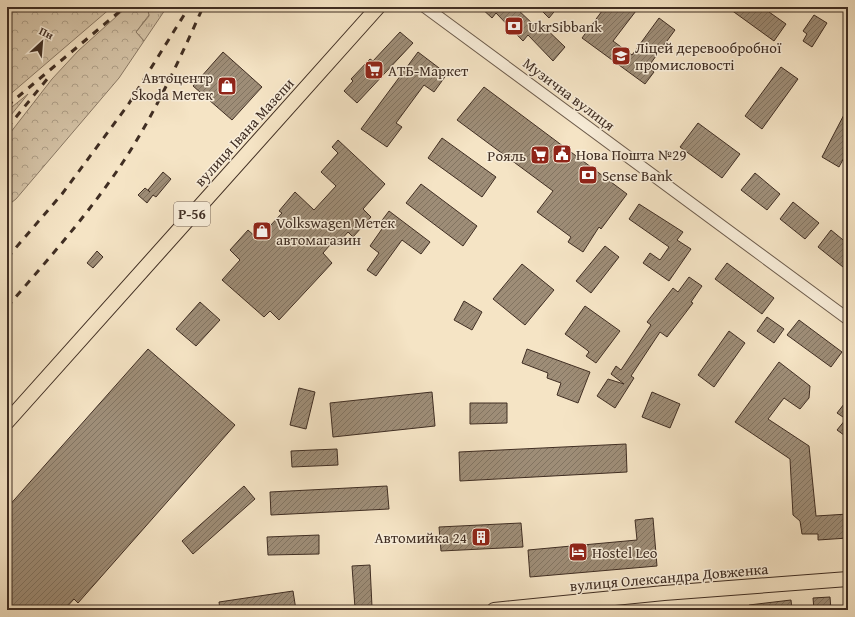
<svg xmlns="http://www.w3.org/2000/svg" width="855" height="617" viewBox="0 0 855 617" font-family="'Gentium Book Plus',serif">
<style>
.grass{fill:url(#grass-tufts);stroke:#8b7a66}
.forest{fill:url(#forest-crowns);stroke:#8b7a66}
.building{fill:url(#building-hatch);stroke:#402e23}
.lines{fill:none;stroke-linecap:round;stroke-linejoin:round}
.minor-casing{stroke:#6d5c4c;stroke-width:13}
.major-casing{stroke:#402e23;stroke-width:16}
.minor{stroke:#f8edd9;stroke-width:11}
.major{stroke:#f5e4c5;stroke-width:14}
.rail{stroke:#402e23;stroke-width:3;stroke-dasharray:7 7;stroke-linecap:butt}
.labels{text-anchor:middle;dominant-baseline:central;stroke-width:3;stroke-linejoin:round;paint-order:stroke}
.shield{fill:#f8edd9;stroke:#77675a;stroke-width:1}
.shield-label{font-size:14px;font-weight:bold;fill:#402e23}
.poi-label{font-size:15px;fill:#402e23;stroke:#f8edd9;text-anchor:start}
.street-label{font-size:15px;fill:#402e23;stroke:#f8edd9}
</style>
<defs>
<pattern id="grass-tufts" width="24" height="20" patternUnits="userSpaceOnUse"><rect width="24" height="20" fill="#d6c5a9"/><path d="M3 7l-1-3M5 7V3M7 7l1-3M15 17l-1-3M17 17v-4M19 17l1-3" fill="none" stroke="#afa089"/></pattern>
<pattern id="forest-crowns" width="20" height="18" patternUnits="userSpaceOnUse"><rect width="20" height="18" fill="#d6c5a9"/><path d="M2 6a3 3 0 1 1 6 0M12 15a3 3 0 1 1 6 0" fill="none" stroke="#afa089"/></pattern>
<pattern id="building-hatch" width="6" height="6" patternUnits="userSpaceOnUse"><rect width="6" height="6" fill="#9e8d77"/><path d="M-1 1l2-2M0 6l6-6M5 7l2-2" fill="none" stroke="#827461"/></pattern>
</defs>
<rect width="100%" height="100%" fill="#f5e4c5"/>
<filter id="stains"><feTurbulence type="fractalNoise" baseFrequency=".005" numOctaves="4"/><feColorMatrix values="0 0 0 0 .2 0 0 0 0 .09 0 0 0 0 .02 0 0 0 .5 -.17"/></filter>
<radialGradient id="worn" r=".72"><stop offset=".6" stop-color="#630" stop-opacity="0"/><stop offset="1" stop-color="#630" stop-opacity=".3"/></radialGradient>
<polygon class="grass" points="147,7 167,7 144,41 136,32 149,16"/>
<g class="forest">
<polygon points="7,7 112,7 7,97"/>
<polygon points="127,7 147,7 149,15 136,32 144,41 119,78 16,199 7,206 7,137 52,79 78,51"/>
<polygon points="28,94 7,120 7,111"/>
</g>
<g class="building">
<polygon points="480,7 515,7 535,26 539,22 565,47 553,61 528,35 523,41 496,13 492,18"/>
<polygon points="546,7 558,7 549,18 542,11"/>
<polygon points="605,7 639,7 613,41 632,55 659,18 675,30 648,67 654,72 645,84 582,38"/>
<polygon points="727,7 762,7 786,24 774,41"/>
<polygon points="814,15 827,23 812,47 803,41 807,34 803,31"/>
<polygon points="400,32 413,43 357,103 344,91 353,81 351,79 370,59 373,61"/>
<polygon points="223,52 262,87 232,120 193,86"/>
<polygon points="418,52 447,74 434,92 424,85 396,123 402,127 387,147 361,129"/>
<polygon points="781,67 798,79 762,129 745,116"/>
<polygon points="484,87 627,194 601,229 599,227 583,252 568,242 571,237 537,212 553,191 457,120"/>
<polygon points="848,107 848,150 839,167 822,157"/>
<polygon points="698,123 740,154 722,178 680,147"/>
<polygon points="442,138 496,177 482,197 428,158"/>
<polygon points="338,140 385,184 363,209 371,217 353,237 348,232 340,241 337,237 323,253 332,263 320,276 279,320 270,311 264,317 222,280 240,260 230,250 248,230 258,239 282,213 279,211 295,192 314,210 336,186 321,172 338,153 332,147"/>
<polygon points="163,172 171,179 156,197 153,195 147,203 138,195 145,188 150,192 148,190"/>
<polygon points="755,173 780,194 767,210 741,190"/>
<polygon points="421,184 477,226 463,246 406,203"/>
<polygon points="793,202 819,223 805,239 780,219"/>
<polygon points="639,204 683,232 677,240 691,249 669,281 643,263 650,253 660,260 669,247 629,219"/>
<polygon points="389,211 430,242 421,254 402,240 376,276 367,270 379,253 370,246 384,226 380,223"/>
<polygon points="831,230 848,244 848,261 843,267 818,247"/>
<polygon points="605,246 619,257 591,293 576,281"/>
<polygon points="97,251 103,257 93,268 87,263"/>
<polygon points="727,263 774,298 762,314 715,279"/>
<polygon points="522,264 554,290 525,325 493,299"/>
<polygon points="689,277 702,286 691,302 693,303 667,337 660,332 631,376 634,378 615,408 597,396 608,379 624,384 611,374 616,366 621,370 651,325 647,322 673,288 678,292"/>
<polygon points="464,301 482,312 472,330 454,320"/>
<polygon points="200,302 220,320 196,346 176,329"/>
<polygon points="585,306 620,331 596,363 586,356 589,352 587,350 565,334"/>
<polygon points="767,317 784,329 774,343 757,331"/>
<polygon points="799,320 842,352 831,367 787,335"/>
<polygon points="729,331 745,343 714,387 698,375"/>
<polygon points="148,349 235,425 78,603 74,599 64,610 7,610 7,508"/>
<polygon points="527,349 590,372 578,403 557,395 561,383 547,378 548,373 522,363"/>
<polygon points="779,362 810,386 809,398 800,409 784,398 768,419 809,446 816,516 848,514 848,538 818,540 818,534 802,534 800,521 793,515 790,459 735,422"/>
<polygon points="299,388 315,392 306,429 290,425"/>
<polygon points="432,392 435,426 333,437 330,403"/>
<polygon points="652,392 680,404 670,428 642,417"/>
<polygon points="848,399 848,438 837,430 846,419 837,413"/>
<polygon points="470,403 507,403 507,423 470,424"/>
<polygon points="626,444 627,472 460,481 459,452"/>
<polygon points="337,449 338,465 292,467 291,451"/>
<polygon points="244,486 255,499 193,554 182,541"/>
<polygon points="387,486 389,509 271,515 270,492"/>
<polygon points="653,518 657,566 530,577 528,550 637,540 635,520"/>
<polygon points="521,523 523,547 441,551 439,527"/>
<polygon points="319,535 319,554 268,555 267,537"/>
<polygon points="370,565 372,607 355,608 352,566"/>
<polygon points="293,591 296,610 220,610 219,602"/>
<polygon points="830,597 831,610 814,610 813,598"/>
<polygon points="791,600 792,610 749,610 749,605"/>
</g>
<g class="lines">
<defs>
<polyline id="minor" points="425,7 848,319"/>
<g id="major">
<polyline points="7,422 378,7"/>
<polyline points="494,610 664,593 848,579"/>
</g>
</defs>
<use href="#minor" class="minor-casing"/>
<use href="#major" class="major-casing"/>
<use href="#minor" class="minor"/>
<use href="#major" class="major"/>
<g class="rail">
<polyline points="7,106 125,7"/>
<polyline points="7,128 48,78"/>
<polyline points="7,258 62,194 128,105 189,7"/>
<path d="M7 307C45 263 84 219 117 171 152 120 178 63 203 7"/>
</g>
</g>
<defs>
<symbol id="bank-square" viewBox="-11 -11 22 22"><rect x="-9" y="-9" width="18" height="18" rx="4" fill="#8f2418" stroke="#f8edd9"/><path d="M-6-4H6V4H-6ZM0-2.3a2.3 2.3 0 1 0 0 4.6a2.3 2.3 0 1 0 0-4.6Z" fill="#fff"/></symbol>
<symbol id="school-square" viewBox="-11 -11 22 22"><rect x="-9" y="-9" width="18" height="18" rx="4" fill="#8f2418" stroke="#f8edd9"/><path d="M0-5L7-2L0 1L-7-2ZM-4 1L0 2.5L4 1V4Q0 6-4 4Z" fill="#fff"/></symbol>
<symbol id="supermarket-square" viewBox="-11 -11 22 22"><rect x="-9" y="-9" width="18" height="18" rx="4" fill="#8f2418" stroke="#f8edd9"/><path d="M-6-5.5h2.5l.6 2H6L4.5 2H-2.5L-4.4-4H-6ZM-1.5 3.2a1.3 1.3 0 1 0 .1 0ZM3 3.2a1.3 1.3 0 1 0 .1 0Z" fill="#fff"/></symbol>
<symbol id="shop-square" viewBox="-11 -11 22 22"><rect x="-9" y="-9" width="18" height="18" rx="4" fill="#8f2418" stroke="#f8edd9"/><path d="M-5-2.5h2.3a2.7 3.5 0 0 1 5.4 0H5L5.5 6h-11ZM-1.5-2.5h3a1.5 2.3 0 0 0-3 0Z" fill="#fff"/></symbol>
<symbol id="civic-square" viewBox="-11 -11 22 22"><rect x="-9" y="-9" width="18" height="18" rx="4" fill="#8f2418" stroke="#f8edd9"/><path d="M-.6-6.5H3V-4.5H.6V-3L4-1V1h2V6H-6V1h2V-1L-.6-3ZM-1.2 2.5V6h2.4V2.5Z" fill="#fff"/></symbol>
<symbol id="building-square" viewBox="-11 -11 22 22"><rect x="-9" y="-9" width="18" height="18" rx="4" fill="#8f2418" stroke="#f8edd9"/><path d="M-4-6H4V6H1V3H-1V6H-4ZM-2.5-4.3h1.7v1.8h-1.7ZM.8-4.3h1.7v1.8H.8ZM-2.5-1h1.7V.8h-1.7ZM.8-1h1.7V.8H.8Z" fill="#fff"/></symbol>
<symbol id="hotel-square" viewBox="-11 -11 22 22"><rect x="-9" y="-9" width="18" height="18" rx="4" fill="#8f2418" stroke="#f8edd9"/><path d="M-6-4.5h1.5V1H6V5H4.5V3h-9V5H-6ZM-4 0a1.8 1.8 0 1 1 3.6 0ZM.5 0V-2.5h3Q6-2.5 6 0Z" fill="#fff"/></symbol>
</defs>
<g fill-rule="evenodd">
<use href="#bank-square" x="503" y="15" width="22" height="22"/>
<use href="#school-square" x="610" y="45" width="22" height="22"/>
<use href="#supermarket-square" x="363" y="59" width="22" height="22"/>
<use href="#shop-square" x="216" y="75" width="22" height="22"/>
<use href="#civic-square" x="551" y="143" width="22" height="22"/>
<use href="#supermarket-square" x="529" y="144" width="22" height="22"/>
<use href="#bank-square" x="577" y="164" width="22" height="22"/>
<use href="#shop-square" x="251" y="220" width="22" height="22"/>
<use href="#building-square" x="470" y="526" width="22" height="22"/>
<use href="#hotel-square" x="567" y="541" width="22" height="22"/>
</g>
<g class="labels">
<rect class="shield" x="174" y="202" width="36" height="24" rx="3"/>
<g class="shield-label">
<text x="192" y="214">Р-56</text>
</g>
<g class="poi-label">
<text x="528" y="26">UkrSibbank</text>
<text x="635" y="47">Ліцей деревообробної<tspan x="635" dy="17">промисловості</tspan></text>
<text x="388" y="70">АТБ-Маркет</text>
<text x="213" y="77" text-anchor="end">Автоцентр<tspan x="213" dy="17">Skoda Метек</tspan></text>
<text x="576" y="154">Нова Пошта №29</text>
<text x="526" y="155" text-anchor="end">Рояль</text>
<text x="602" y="175">Sense Bank</text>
<text x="276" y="222">Volkswagen Метек<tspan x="276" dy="17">автомагазин</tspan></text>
<text x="467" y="537" text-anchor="end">Автомийка 24</text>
<text x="592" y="552">Hostel Leo</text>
</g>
<g class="street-label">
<text transform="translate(569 94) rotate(37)">Музична вулиця</text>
<text transform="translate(244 132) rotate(-48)">вулиця Івана Мазепи</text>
<text transform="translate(669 577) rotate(-5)">вулиця Олександра Довженка</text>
</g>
</g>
<rect width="855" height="617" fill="none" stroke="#f5e4c5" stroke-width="24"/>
<rect x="8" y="8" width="839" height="601" fill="none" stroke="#402e23" stroke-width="2"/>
<rect x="12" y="12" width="831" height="593" fill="none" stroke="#402e23"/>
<g transform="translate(42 42) rotate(26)" stroke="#f8edd9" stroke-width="3" paint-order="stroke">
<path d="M0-3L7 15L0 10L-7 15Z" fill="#402e23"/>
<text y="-6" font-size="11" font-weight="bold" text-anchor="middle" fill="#402e23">Пн</text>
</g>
<rect width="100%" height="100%" filter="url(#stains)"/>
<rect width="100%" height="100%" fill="url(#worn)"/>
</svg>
